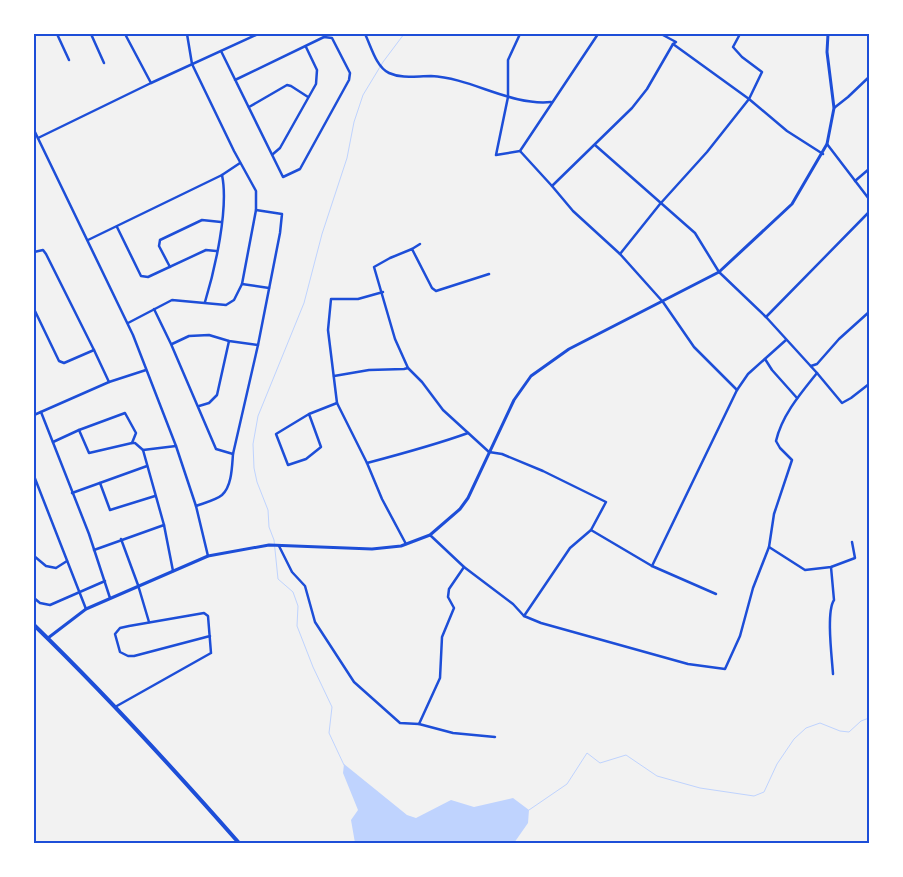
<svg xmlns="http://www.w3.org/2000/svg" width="903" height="877" viewBox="0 0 903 877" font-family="Ubuntu,sans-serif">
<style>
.water{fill:#bfd3fe}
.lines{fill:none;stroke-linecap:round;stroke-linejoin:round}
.stream{stroke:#bfd3fe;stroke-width:1}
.minor{stroke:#1d4ed8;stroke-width:2.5}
.tertiary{stroke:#1d4ed8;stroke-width:3}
.secondary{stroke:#1d4ed8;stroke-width:4}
.neatline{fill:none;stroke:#1d4ed8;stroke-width:2}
</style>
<rect width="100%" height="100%" fill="#f2f2f2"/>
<polygon class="water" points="344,764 407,815 416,818 451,800 474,807 513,798 529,810 528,823 514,843 355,843 351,820 358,810 343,773"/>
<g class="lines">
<g class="stream">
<polyline points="344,765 329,733 332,707 313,667 297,626 298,606 293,592 278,579 274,540 269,527 268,510 257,482 254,468 253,444 258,416 304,303 322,234 347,158 354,122 363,95 383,62 404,34"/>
<polyline points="529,810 567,784 587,753 600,763 626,755 657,776 700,788 754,796 764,792 777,764 794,739 806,728 820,723 840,731 849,732 861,721 869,718"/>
</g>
<g class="minor">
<polyline points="57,34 69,60"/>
<polyline points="91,34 104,63"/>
<polyline points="125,34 151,83"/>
<path d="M365 34C371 46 376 67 389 73 402 79 416 76 431 76 472 78 510 106 551 102"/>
<polyline points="520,34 508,60 508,97 496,155 520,151 598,34"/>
<polyline points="673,44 749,99 787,131 823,154"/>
<polyline points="221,51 283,177 300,169 349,80 350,73 332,38 324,37 235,80"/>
<polyline points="249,107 287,85 291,86 308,97"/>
<polyline points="834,108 848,97 869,77"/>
<polyline points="34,130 133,335 176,446 196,506 208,556"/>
<polyline points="38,138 151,83 258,34"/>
<polyline points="827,144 869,199"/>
<polyline points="595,145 695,233 719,272 766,317 817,373 842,403 851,398 869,384"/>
<polyline points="520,151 552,186 573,211 620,254 663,302 694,347 737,390"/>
<polyline points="273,154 280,148 316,84 317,70 306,47"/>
<polyline points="855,181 869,169"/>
<polyline points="552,186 632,108 647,89 673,44 676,42 661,34"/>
<polyline points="117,227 141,276 148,277 206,250 216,251"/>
<polyline points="88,240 222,175 240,163"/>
<polyline points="412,249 420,244"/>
<polyline points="34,252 43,250 46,254 94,350 109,382"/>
<polyline points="620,254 660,204 707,152 749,99 762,72 742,57 733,47 740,34"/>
<polyline points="170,267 159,246 160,240 202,220 221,222"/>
<polyline points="489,274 436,291 432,288 412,249 390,258 374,267 395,339 408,368 422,382 443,410 489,452 502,454 543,471 606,502 591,530 570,548 524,616"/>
<polyline points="242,284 269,288"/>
<path d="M383 292 358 299H331L328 330 337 403 367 463C401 454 435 445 468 433"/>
<path d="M205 302C215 269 229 208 222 175"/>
<polyline points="34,309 59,361 64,363 94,350"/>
<polyline points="154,309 171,344 216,449 233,454"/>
<polyline points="766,317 869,212"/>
<polyline points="128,323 172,300 226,305 234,300 242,284 256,210 256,191 234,151 192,64 187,34"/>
<polyline points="172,344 189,336 209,335 229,341 258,345"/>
<polyline points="765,359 772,370 797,398"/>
<polyline points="811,366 817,364 839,339 869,312"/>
<polyline points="334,376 369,370 404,369 408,368"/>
<polyline points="199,406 209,403 217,395 229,341"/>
<polyline points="41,412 89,534 110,598"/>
<polyline points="309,414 321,447 306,459 288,465 276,434 309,414 337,403"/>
<polyline points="34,415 109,382 146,370"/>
<polyline points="79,430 89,453 132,443 135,443 143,450 164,525 173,571"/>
<polyline points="53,442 79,430 125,413 136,433 132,443"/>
<polyline points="143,450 176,446"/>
<polyline points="367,463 382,499 406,544"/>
<polyline points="34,476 86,609"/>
<polyline points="100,483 110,510 155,496"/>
<polyline points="72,493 147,466"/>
<path d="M196 506C204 503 216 500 222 495 232 486 232 466 233 454L258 345 280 233 282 214 256 210"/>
<polyline points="591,530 652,566 716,594"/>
<path d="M430 535 464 567 513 604 524 616 541 623 688 664 725 669 740 636 753 588 769 547 774 514 792 460 780 448 776 441C782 415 801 393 817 373"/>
<polyline points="121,539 138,585 149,622"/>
<polyline points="279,546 292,572 305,586 315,622 354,682 400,723 419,724 440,678 442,637 454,608 448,597 449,589 464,567"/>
<polyline points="769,547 805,570 831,567 855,558 852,542"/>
<polyline points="94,550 164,525"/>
<polyline points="34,556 46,566 56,568 67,561"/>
<polyline points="652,566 737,390 748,374 786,340"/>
<path d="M831 567 834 600C826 612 832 658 833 674"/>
<polyline points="34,598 40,603 50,605 105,581"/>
<polyline points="115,707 211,653 208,616 204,613 129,626 120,628 115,634 120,652 128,656 134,656 210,636"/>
<polyline points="419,724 453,733 495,737"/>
</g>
<polyline class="tertiary" points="48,638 86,609 208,556 269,545 372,549 401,546 430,535 460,509 468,498 514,400 531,376 569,349 719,272 792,204 827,144 834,108 827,52 828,34"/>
<path class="secondary" d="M34 625C105 694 173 768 239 843"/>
</g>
<rect width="903" height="877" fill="none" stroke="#ffffff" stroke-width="70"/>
<rect x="35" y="35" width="833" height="807" class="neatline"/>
</svg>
